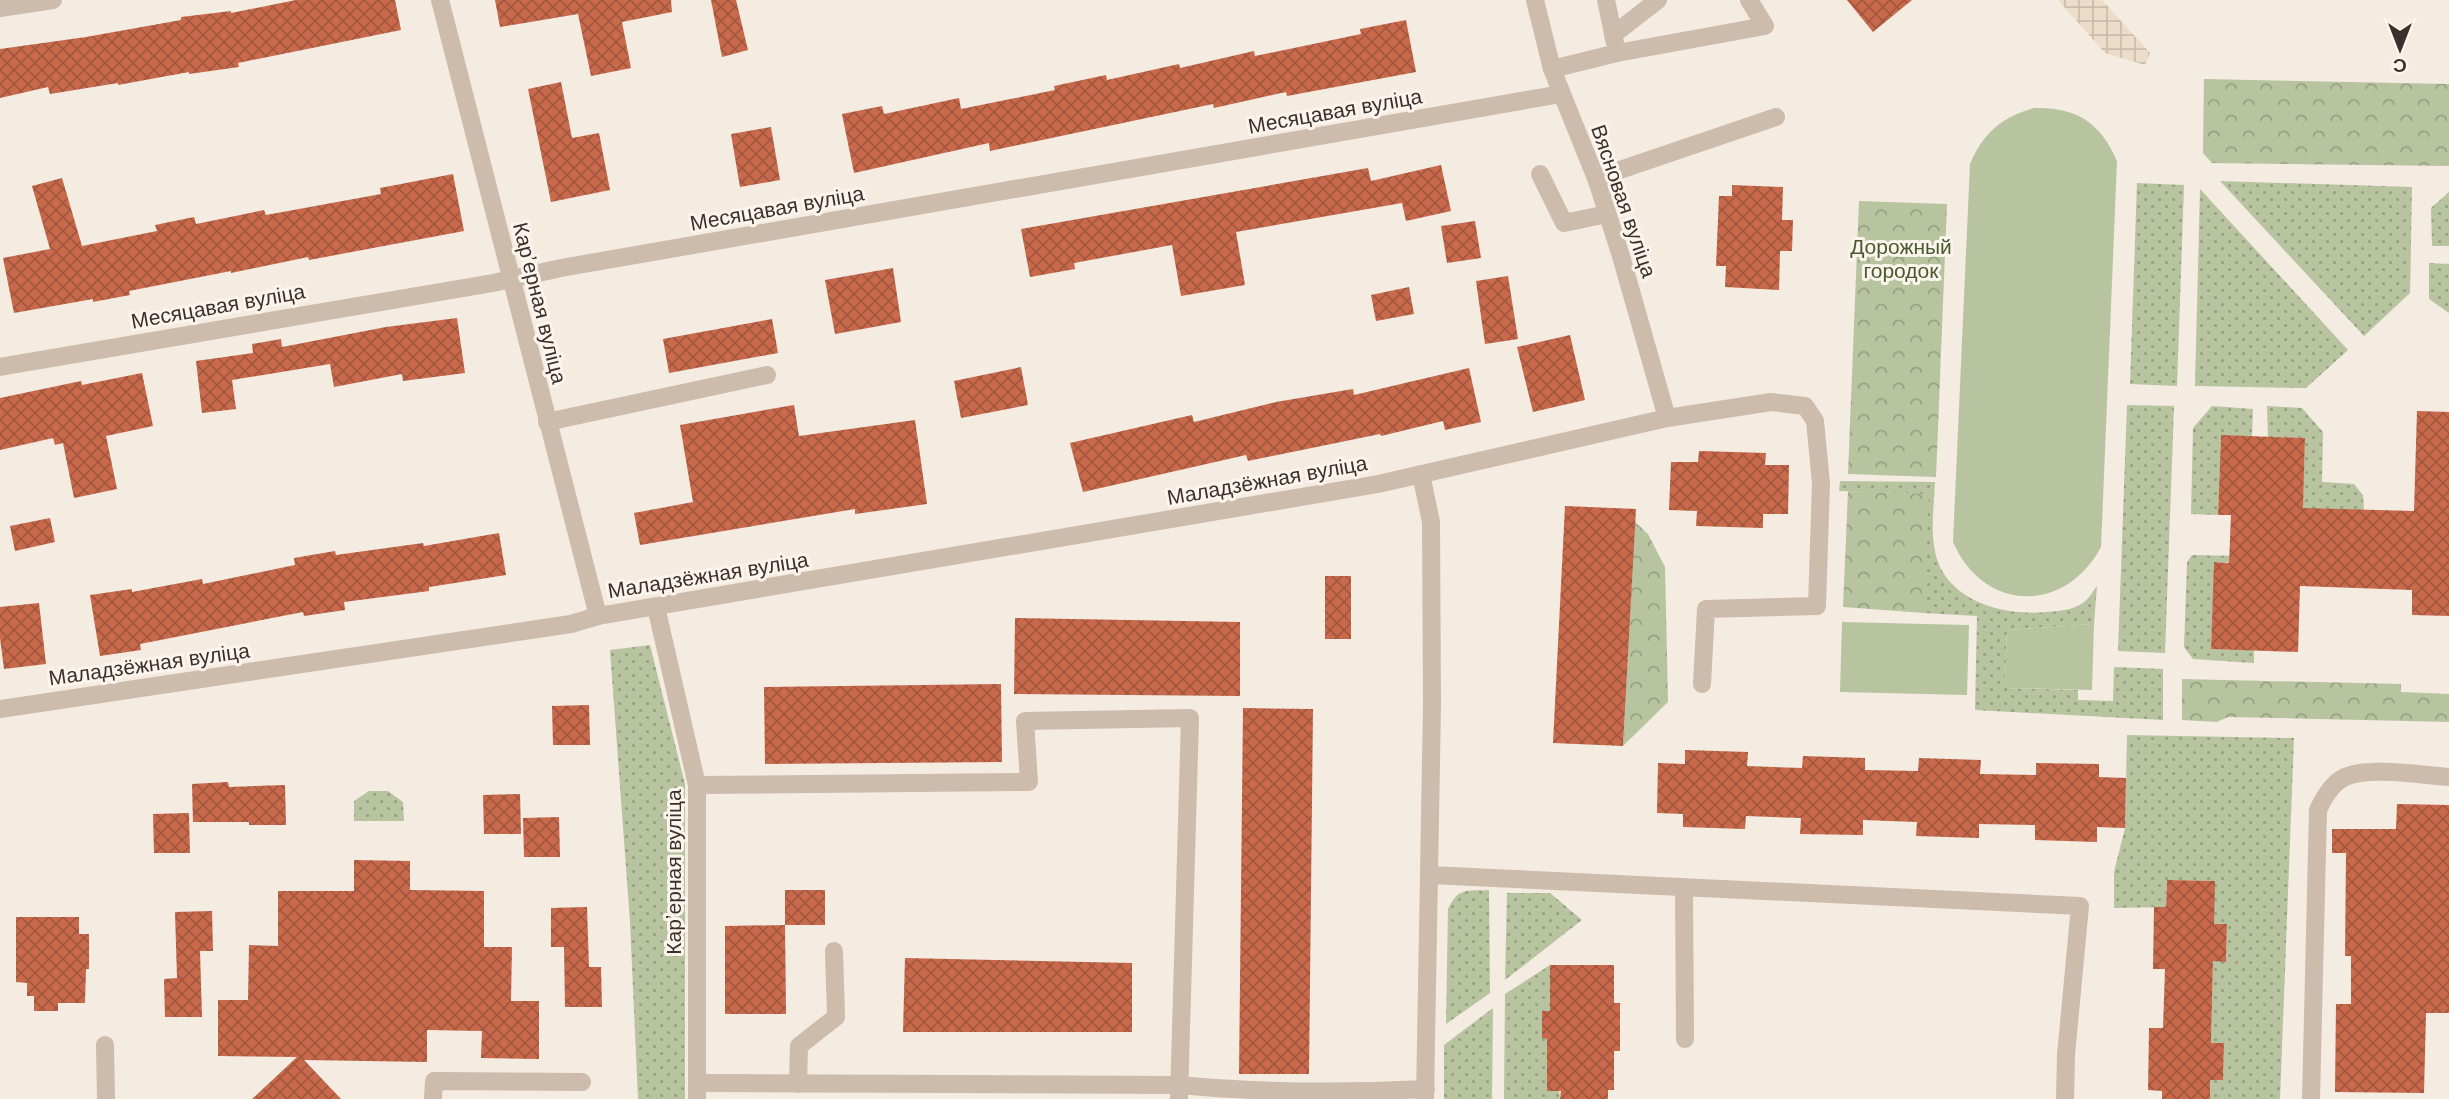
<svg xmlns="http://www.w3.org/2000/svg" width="2449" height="1099" viewBox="0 0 2449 1099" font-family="Helvetica,sans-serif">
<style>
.grass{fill:url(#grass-dots)}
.forest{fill:url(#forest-crowns)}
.garden{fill:#b8c4a0}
.plaza{fill:url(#plaza-grid)}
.building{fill:url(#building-cross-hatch)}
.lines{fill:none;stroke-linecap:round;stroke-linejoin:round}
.minor{stroke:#cdbbac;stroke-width:18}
.labels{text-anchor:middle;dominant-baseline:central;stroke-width:6;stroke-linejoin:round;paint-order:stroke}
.street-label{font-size:21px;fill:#3b302b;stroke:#fbf5ee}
.park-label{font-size:21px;fill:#4a5a2e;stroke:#fbf5ee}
</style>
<defs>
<pattern id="grass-dots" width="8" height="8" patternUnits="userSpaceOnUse" patternTransform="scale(1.75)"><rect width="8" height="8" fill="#b8c4a0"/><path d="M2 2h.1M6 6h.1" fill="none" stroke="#97a083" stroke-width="1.8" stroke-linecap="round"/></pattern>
<pattern id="forest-crowns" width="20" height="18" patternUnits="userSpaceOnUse" patternTransform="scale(1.75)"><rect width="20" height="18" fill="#b8c4a0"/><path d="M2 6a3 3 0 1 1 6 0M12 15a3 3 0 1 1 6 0" fill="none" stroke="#97a083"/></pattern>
<pattern id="plaza-grid" width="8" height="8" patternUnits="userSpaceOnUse" patternTransform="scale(1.75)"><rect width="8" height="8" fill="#ecdcc8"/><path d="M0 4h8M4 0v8" fill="none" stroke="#cbbdac"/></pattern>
<pattern id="building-cross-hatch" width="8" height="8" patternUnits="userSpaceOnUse" patternTransform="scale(1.75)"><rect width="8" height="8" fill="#c8694b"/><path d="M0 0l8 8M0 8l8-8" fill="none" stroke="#a4573f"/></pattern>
</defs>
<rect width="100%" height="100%" fill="#f4ebe1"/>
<g class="grass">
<polygon points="2220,181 2412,187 2410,293 2364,336"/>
<polygon points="2137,183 2184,185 2177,386 2130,384"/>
<polygon points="2200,189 2348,350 2306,388 2195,386"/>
<polygon points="2449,192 2449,246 2432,246 2431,208"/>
<polygon points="2429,263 2449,264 2449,313 2429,299"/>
<polygon points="2127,405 2174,406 2165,653 2118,651"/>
<polygon points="2212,406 2253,409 2252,436 2221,436 2218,515 2191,514 2193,428"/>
<polygon points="2267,406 2302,408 2323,432 2322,482 2354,484 2363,495 2364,510 2302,529 2305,438 2268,437"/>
<path d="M1840 481 1935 482C1934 508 1929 537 1938 562 1954 604 2008 616 2047 612 2059 611 2073 610 2083 603 2089 599 2093 591 2097 586L2094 624 2007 630 2005 688 2078 690V700L2113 701 2114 667 2163 669V720L1975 710 1977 616 1924 613 1920 494 1839 491Z"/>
<polygon points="2192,555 2244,556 2244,563 2215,562 2211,649 2254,650 2254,663 2193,659 2184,647 2187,562"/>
<polygon points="650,645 685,784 685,1099 638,1099 630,922 610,650"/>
<polygon points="2127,735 2294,738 2280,1099 2210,1099 2210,1080 2223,1080 2224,1043 2211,1043 2213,961 2226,961 2227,924 2214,924 2214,881 2167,880 2166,907 2114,908 2114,872 2125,828"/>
<polygon points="369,791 388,791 403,802 404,821 354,821 354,801"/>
<path d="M1489 890 1490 993 1446 1024 1448 909C1458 887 1467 891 1489 890Z"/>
<polygon points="1507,893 1550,893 1582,920 1505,980"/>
<polygon points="1550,965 1553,1011 1542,1012 1542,1038 1554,1039 1560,1099 1504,1099 1505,994"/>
<polygon points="1493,1008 1492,1099 1444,1099 1444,1045"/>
</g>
<g class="forest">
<polygon points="2204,79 2449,84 2449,166 2212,163 2203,153"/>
<polygon points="1859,201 1947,204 1936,477 1848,474"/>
<polygon points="1848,491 1929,494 1924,613 1843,607"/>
<polygon points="1635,522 1648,534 1665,567 1668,702 1623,746"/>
<polygon points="2182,679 2401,684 2401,692 2449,694 2449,722 2228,717 2217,722 2182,720"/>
</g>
<g class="garden">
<path d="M2034 108C2076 107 2100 122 2117 161L2101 547C2065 614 1984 613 1953 542L1970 164C1983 133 2002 117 2034 108Z"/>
<polygon points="1842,622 1969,625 1967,695 1840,692"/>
<polygon points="2094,624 2092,690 2005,688 2007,630"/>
</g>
<polygon class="plaza" points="2058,0 2102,0 2150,53 2145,65 2105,53"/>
<g class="building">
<polygon points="296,0 395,0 401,30 238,63 239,67 189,74 189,72 118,85 118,83 50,94 48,87 0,98 0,49 86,37 181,20 181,17 231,11 231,13"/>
<polygon points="495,0 671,0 672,12 622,22 631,68 591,76 578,14 500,27"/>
<polygon points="711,0 736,0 748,50 722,57"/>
<polygon points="1847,0 1912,0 1873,32"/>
<polygon points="1406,20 1416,72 1287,96 1286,92 1214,108 1213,104 990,151 989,143 854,173 842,114 882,106 884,114 959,98 961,109 1055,90 1054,86 1106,75 1107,80 1179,64 1180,68 1254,51 1255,56 1361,34 1360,29"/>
<polygon points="561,82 572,138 599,133 610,190 551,202 528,89"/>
<polygon points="771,127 780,180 740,187 731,134"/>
<polygon points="1441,165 1451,211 1406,221 1402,203 1236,232 1245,285 1181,296 1172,245 1074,263 1075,269 1030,277 1021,229 1368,168 1371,181"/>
<polygon points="453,174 464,231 309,260 308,257 231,273 231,271 129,291 130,295 93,302 93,299 14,313 3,258 50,249 32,186 62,178 82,246 157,231 155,225 194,217 196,224 264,210 266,215 381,194 380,188"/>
<polygon points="1732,185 1783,187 1782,220 1793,220 1792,251 1780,251 1779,290 1725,287 1726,266 1716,266 1719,196 1732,196"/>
<polygon points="1475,221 1481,258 1447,263 1441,226"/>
<polygon points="893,268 901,322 835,334 825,280"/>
<polygon points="1508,276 1518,339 1485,344 1476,281"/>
<polygon points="1409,287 1414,314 1376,321 1371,295"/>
<polygon points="457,318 465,373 403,381 402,374 334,387 330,364 232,380 236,409 202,413 196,361 253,353 252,344 281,339 282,347 386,327"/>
<polygon points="772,319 778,353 669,373 663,339"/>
<polygon points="1570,335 1585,400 1533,412 1517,347"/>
<polygon points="1021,367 1028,405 961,418 954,381"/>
<polygon points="1469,368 1481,422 1445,430 1443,421 1381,436 1380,434 1248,461 1246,455 1083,492 1070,443 1192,415 1194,422 1276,402 1353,389 1354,395"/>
<polygon points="142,373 153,426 106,436 117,489 74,498 63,443 55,445 53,438 0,450 0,398 81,381 82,385"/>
<polygon points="794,405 799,436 915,420 927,504 855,514 855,509 640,545 634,513 693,502 680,425"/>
<polygon points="2417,411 2449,412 2449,616 2412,615 2412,590 2300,586 2298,652 2211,649 2214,562 2229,563 2231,515 2218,515 2221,435 2305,438 2303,508 2414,511"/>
<polygon points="1699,451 1766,453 1765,465 1789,465 1788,514 1763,514 1763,528 1696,526 1697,511 1669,510 1671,462 1698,462"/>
<polygon points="1565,506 1636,509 1623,746 1553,743"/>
<polygon points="50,518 55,542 15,551 10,526"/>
<polygon points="499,533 506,575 429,587 429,591 344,602 345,610 304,616 303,612 140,644 141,650 100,656 90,595 132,589 132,592 202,579 203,584 295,565 294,558 335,551 336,555 423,543 424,546"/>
<rect x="1325" y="576" width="26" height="63"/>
<polygon points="39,603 46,664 4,669 0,638 0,607"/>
<polygon points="1015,618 1240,622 1240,696 1014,694"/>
<polygon points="1001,684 1002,762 765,764 764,687"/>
<polygon points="589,705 590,745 553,745 552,706"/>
<polygon points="1243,708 1313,709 1309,1074 1239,1074"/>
<polygon points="1685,750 1748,752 1747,766 1802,768 1803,756 1865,758 1865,770 1918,771 1919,758 1981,760 1980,774 2036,775 2036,763 2099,764 2099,777 2126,778 2125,828 2097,827 2097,842 2035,840 2035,825 1979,824 1979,838 1916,836 1917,822 1863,820 1863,835 1800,834 1801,818 1746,816 1745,829 1683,827 1683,814 1657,813 1658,763 1685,764"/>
<polygon points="228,782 229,787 285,785 286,825 249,825 249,822 193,822 192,784"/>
<polygon points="520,794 521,834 484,834 483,795"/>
<polygon points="2397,804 2449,805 2449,1013 2426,1013 2424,1093 2335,1092 2336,1004 2351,1004 2351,956 2345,956 2346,853 2332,853 2332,829 2396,829"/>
<polygon points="189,813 190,853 154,853 153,814"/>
<polygon points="559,817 560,857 524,857 523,818"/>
<polygon points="354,860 410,861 410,890 484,891 484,947 512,947 511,1001 539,1001 539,1059 481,1058 482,1031 427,1030 427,1062 304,1060 341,1099 252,1099 297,1057 218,1056 218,1000 248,1000 249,945 278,946 278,891 354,891"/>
<polygon points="2167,880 2215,881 2214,924 2227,924 2226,962 2213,961 2211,1043 2224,1043 2223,1080 2210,1080 2210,1099 2162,1099 2162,1091 2148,1090 2149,1028 2163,1028 2165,969 2153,969 2154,907 2166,907"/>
<rect x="785" y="890" width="40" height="35"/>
<polygon points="587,907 589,967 601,967 602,1007 565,1007 564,947 551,947 551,908"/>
<polygon points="212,911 213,951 200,951 202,1017 165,1017 164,979 177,978 175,912"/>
<polygon points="16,917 79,917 79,934 89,934 89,969 86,969 85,1003 58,1003 58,1011 34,1011 34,996 27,996 27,983 16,982"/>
<polygon points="785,925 786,1014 725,1014 725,926"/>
<polygon points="905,958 1132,963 1132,1032 903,1032"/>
<polygon points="1550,965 1614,965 1614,1003 1620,1003 1620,1051 1614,1051 1614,1090 1608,1090 1608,1099 1560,1099 1561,1091 1547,1091 1547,1039 1542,1038 1542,1011 1550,1011"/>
</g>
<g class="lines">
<g class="minor">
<polyline points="440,0 598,616"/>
<polyline points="1535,0 1552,69 1597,181 1621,256 1667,418"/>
<polyline points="1606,0 1615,43"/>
<polyline points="0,8 53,0"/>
<polyline points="1613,35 1658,0"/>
<polyline points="1552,69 1617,53 1765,26 1749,0"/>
<polyline points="1540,174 1564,223 1607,214"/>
<polyline points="1597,181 1611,173 1776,117"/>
<polyline points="0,367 493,283 561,268 1561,94"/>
<polyline points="547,422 767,375"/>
<polyline points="1421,474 1431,522 1432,705 1425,1099"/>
<polyline points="656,607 697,785 697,1099"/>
<polyline points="0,709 571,624 598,616 1378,484 1667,418 1771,402 1805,406 1815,421 1821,483 1817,606 1706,609 1702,684"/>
<polyline points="697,785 1029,782 1025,721 1190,718 1179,1099"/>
<polyline points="1430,875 2080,906 2066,1055 2065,1099"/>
<polyline points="1684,888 1685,1039"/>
<polyline points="105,1045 106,1099"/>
<path d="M697 1083 1179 1085C1262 1093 1343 1093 1426 1089"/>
<polyline points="798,1084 799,1046 836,1017 834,951"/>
<polyline points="433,1099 434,1081 582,1082"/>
<path d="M2311 1099 2318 810C2324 797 2332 783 2345 777 2368 766 2422 775 2449 777"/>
</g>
</g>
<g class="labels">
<g class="street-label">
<text transform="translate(1335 111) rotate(-10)">Месяцавая вуліца</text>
<text transform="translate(1624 201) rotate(71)">Вясновая вуліца</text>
<text transform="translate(777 208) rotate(-10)">Месяцавая вуліца</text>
<text transform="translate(540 303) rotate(76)">Карʼерная вуліца</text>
<text transform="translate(218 306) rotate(-10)">Месяцавая вуліца</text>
<text transform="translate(1267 480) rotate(-10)">Маладзёжная вуліца</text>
<text transform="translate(708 575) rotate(-9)">Маладзёжная вуліца</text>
<text transform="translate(149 664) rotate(-8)">Маладзёжная вуліца</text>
<text transform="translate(673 872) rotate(-90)">Карʼерная вуліца</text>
</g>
<g class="park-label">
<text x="1901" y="246">Дорожный<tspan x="1901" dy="24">городок</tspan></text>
</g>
</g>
<g transform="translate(2400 49) rotate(180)" stroke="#fbf5ee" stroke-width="5" paint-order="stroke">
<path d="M0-5L12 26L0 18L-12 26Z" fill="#3b302b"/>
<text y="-10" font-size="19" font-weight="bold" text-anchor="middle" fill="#3b302b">С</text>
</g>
</svg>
